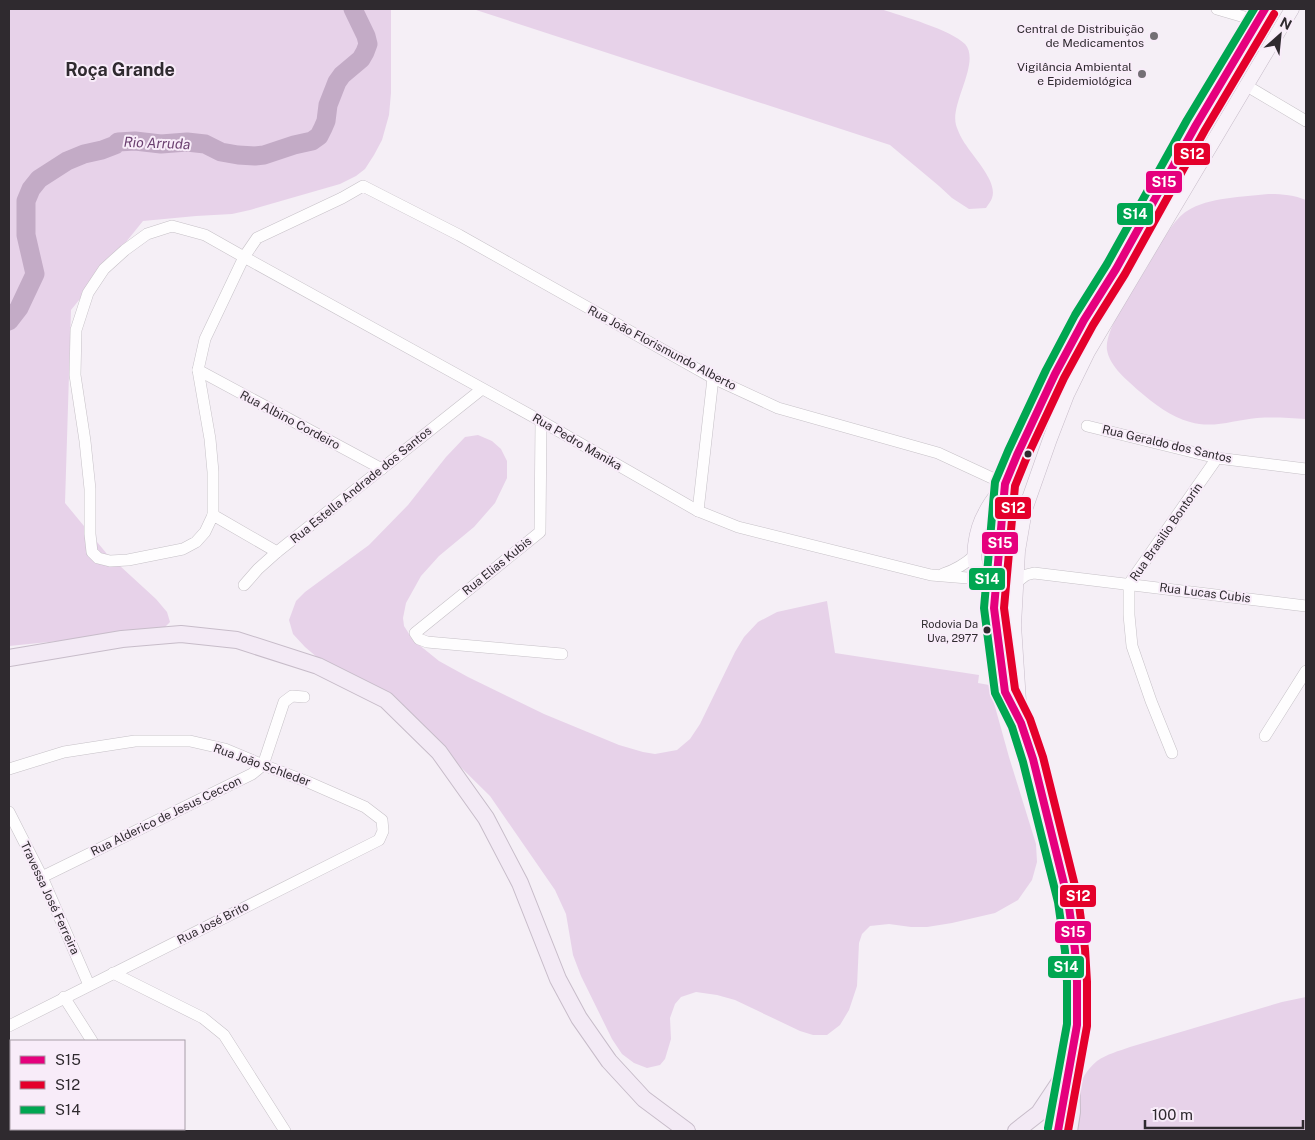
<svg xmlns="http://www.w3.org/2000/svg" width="1315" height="1140" viewBox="0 0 1315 1140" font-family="'Public Sans',sans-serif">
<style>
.green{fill:#e7d2e9}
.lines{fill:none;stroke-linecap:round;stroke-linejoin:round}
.river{stroke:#c3abc6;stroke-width:19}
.minor-casing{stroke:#c6c1c7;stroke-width:12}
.major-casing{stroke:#c7bcc9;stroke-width:15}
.highway-casing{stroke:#c7bcc9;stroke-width:18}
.minor{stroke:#fefdfe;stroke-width:11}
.major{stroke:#f8f2f9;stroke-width:14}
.highway{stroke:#f3eaf5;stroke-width:16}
.bus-1-casing{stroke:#f8ecf9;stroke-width:11}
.bus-2-casing{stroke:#f8ecf9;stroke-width:11}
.bus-3-casing{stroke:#f8ecf9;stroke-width:11}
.bus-1{stroke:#e5007d;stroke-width:8}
.bus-2{stroke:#e4002b;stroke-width:8}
.bus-3{stroke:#00a651;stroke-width:8}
.poi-dot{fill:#746f75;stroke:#f8ecf9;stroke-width:2}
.bus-dot{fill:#2f2a2f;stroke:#f8ecf9;stroke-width:2}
.labels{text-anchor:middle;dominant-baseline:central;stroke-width:4;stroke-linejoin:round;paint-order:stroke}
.bus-label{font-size:11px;fill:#2f2a2f;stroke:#f8ecf9;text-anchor:end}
.poi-label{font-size:12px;fill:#2f2a2f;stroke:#f8ecf9;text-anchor:end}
.street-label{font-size:12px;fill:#2f2a2f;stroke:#f8ecf9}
.water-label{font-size:14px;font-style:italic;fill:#6a3f6f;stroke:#f8ecf9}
.district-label{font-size:18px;font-weight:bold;fill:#2f2a2f;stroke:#f8ecf9}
.line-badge{stroke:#f8ecf9;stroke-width:2}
.badge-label{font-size:14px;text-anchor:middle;font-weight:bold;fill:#fff}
</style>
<rect width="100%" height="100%" fill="#f5eff6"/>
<g class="green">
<polygon points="9,9 391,9 391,93 389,115 382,140 374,155 365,169 356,176 340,184 250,210 232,214 196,216 143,221 71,310 65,503 107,554 156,599 167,612 170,622 164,628 149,632 9,646"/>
<path d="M473 9H881C902 16 951 30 965 44 981 62 950 103 956 125 958 131 962 140 966 145 974 158 998 182 992 198 991 201 988 205 986 208L969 209 952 198 939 186 890 145Z"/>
<path d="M1268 194C1282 194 1294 195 1306 200V419C1290 418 1274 417 1257 418 1234 420 1213 429 1190 422 1171 417 1153 403 1139 391 1127 380 1110 367 1107 350 1104 330 1135 286 1146 269 1156 252 1171 221 1187 211 1209 197 1243 197 1268 194Z"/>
<polygon points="478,435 492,441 501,449 507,461 507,478 495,503 474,527 439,556 421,576 406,603 403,618 404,626 413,640 439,661 468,677 544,714 619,745 643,752 655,754 677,750 690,739 700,724 735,652 744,637 758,622 777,612 827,601 835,653 979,675 978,683 989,685 1009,757 1036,844 1037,862 1032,880 1018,900 995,913 952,923 927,927 911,927 889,924 870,926 862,934 859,943 857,986 849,1010 840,1025 827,1035 813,1035 800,1031 735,1000 717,995 696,992 681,997 675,1004 670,1018 671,1039 665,1059 660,1065 647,1068 634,1063 622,1054 612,1039 581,976 573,955 566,914 555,890 490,796 424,731 318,658 305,647 293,634 289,620 296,601 305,592 369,545 408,505 446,457 465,437"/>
<path d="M1306 997V1131H1064C1071 1108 1077 1077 1097 1061 1107 1054 1119 1051 1130 1047L1282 1002Z"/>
</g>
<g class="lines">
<polyline class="river" points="9,321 19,308 35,274 26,235 26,201 31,189 39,179 67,161 84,154 102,150 115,145 118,142 135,141 161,144 187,142 205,144 221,152 238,155 255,156 264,155 294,145 312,141 319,136 323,128 326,121 328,105 337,82 342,75 361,59 365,52 368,44 366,36 353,9"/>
<defs>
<g id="minor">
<polyline points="1217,9 1258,21"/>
<polyline points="1247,86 1306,121"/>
<polyline points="198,370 382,469"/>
<polyline points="541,421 540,532 415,633 419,639 427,642 562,654"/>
<polyline points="1087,426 1217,458 1306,469"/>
<polyline points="698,511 713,378"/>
<polyline points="213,515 213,472 210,439 198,370 205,339 244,257 541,421 698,511 738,527 931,575 1017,582 1026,575 1034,573 1306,606"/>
<polyline points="277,552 213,515 205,532 196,542 183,549 128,560 110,561 98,558 92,552 90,534 90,489 85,441 75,375 76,330 88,293 104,269 125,250 147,234 172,226 205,235 244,257 257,238 342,198 363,186 459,235 713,378 778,408 938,453 1005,484"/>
<path d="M943 574C955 570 964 565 974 556"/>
<polyline points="244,585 258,569 277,552 482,389"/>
<polyline points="1265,736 1306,671"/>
<polyline points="1172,753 1151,701 1132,646 1129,615 1129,584 1217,458"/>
<polyline points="9,769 64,752 135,741 190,741 225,749 263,765 308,782 365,807 382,820 383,831 379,840 9,1026"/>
<polyline points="9,812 42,877 89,985"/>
<polyline points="42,877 252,774 263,765 284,702 292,696 304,697"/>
<polyline points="113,973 203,1018 224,1035 285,1131"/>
<polyline points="64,997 92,1041"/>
<polyline points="146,1129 147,1131"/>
</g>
<g id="major">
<path d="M996 580C991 579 985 579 981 575 968 562 977 527 985 513 990 502 998 493 1005 484"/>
<polyline points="1020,717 1014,625 1018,551 1025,510 1050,439 1067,395 1088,352 1292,9"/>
<polyline points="1058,1131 1060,1124 1072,1056 1077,1025 1077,982 1075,950 1068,900 1033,759 1021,723 1005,692 994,608 1005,484 1017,455 1055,374 1084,320 1116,269 1196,125 1265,9"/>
</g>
<g id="highway">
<polyline points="9,658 122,639 181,634 237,640 318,666 386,700 439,752 486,818 520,883 558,979 579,1018 609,1061 644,1099 687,1131"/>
<polyline points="1016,1131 1039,1113 1071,1065"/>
<polyline points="1069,1131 1072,1112 1071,1065"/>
</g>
</defs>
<use href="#minor" class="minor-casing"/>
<use href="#major" class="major-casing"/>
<use href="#highway" class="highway-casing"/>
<use href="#minor" class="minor"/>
<use href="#major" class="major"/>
<use href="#highway" class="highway"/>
<defs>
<polyline id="bus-1" points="1058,1131 1077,1025 1077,982 1075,950 1068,900 1033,759 1021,723 1005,692 994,608 1005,484 1017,455 1055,374 1084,320 1116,269 1196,125 1265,9"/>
<polyline id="bus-2" points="1068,1131 1087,1026 1087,982 1085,949 1078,898 1043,757 1030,719 1015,689 1004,608 1015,486 1026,459 1064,378 1093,325 1125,274 1205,130 1274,14"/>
<polyline id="bus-3" points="1048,1128 1067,1024 1067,982 1065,951 1058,902 1023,762 1012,727 995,693 984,608 995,482 1008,451 1046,370 1075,315 1107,264 1187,120 1254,9"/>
</defs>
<use href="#bus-1" class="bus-1-casing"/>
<use href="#bus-2" class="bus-2-casing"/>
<use href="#bus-3" class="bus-3-casing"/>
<use href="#bus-1" class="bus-1"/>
<use href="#bus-2" class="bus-2"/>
<use href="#bus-3" class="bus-3"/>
</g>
<g class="poi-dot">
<circle cx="1154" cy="36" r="5"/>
<circle cx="1142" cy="74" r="5"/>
</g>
<g class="bus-dot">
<circle cx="1028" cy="454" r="4.5"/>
<circle cx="987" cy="630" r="4.5"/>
</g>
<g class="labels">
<g class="bus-label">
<text x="978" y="624">Rodovia Da<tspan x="978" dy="14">Uva, 2977</tspan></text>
</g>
<g class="poi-label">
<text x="1144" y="29">Central de Distribuição<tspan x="1144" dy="14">de Medicamentos</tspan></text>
<text x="1132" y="67">Vigilância Ambiental<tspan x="1132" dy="14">e Epidemiológica</tspan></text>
</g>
<g class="street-label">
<text transform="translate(662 348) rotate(28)">Rua João Florismundo Alberto</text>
<text transform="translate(290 420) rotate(28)">Rua Albino Cordeiro</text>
<text transform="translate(577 442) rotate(30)">Rua Pedro Manika</text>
<text transform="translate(1167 444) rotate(13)">Rua Geraldo dos Santos</text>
<text transform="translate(361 485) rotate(-39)">Rua Estella Andrade dos Santos</text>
<text transform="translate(1166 532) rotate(-55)">Rua Brasilio Bontorin</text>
<text transform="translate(497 566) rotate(-39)">Rua Elias Kubis</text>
<text transform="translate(1205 593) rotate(7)">Rua Lucas Cubis</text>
<text transform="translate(262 765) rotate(20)">Rua João Schleder</text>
<text transform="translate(166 816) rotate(-26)">Rua Alderico de Jesus Ceccon</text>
<text transform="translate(50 898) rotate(65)">Travessa José Ferreira</text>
<text transform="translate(213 923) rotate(-27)">Rua José Brito</text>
</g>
<g class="water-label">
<text transform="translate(157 143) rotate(2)">Rio Arruda</text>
</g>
<g class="district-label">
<text x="120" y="69">Roça Grande</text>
</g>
</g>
<g class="line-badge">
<rect x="1173" y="142" width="38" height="24" rx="5" fill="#e4002b"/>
<rect x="1145" y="170" width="38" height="24" rx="5" fill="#e5007d"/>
<rect x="1116" y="202" width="38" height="24" rx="5" fill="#00a651"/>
<rect x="994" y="496" width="38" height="24" rx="5" fill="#e4002b"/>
<rect x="981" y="531" width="38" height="24" rx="5" fill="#e5007d"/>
<rect x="968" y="567" width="38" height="24" rx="5" fill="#00a651"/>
<rect x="1059" y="884" width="38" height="24" rx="5" fill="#e4002b"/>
<rect x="1054" y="920" width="38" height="24" rx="5" fill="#e5007d"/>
<rect x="1047" y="955" width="38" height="24" rx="5" fill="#00a651"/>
</g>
<g class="badge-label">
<text x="1192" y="159">S12</text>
<text x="1164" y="187">S15</text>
<text x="1135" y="219">S14</text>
<text x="1013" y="513">S12</text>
<text x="1000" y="548">S15</text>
<text x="987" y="584">S14</text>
<text x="1078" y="901">S12</text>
<text x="1073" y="937">S15</text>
<text x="1066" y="972">S14</text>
</g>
<rect width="1315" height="1140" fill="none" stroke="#2f2a2f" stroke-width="20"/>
<rect x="10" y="1040" width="175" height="90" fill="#f8ecf9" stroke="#a89ea8"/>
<rect x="20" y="1056" width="25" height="8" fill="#e5007d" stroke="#a89ea8"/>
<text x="55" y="1065" font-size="15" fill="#2f2a2f">S15</text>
<rect x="20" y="1081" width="25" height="8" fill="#e4002b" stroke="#a89ea8"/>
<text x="55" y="1090" font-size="15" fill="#2f2a2f">S12</text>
<rect x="20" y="1106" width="25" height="8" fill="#00a651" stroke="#a89ea8"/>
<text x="55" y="1115" font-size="15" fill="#2f2a2f">S14</text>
<g transform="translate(1280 35) rotate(27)" stroke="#f8ecf9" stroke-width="4" paint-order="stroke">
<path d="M0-4L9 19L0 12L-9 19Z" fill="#2f2a2f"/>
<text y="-8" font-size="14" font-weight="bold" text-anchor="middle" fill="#2f2a2f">N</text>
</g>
<path d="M1145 1120v8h158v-8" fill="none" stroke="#2f2a2f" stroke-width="2.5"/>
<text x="1152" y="1120" font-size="15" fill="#2f2a2f" stroke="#f8ecf9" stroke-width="4" paint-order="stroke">100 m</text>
</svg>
